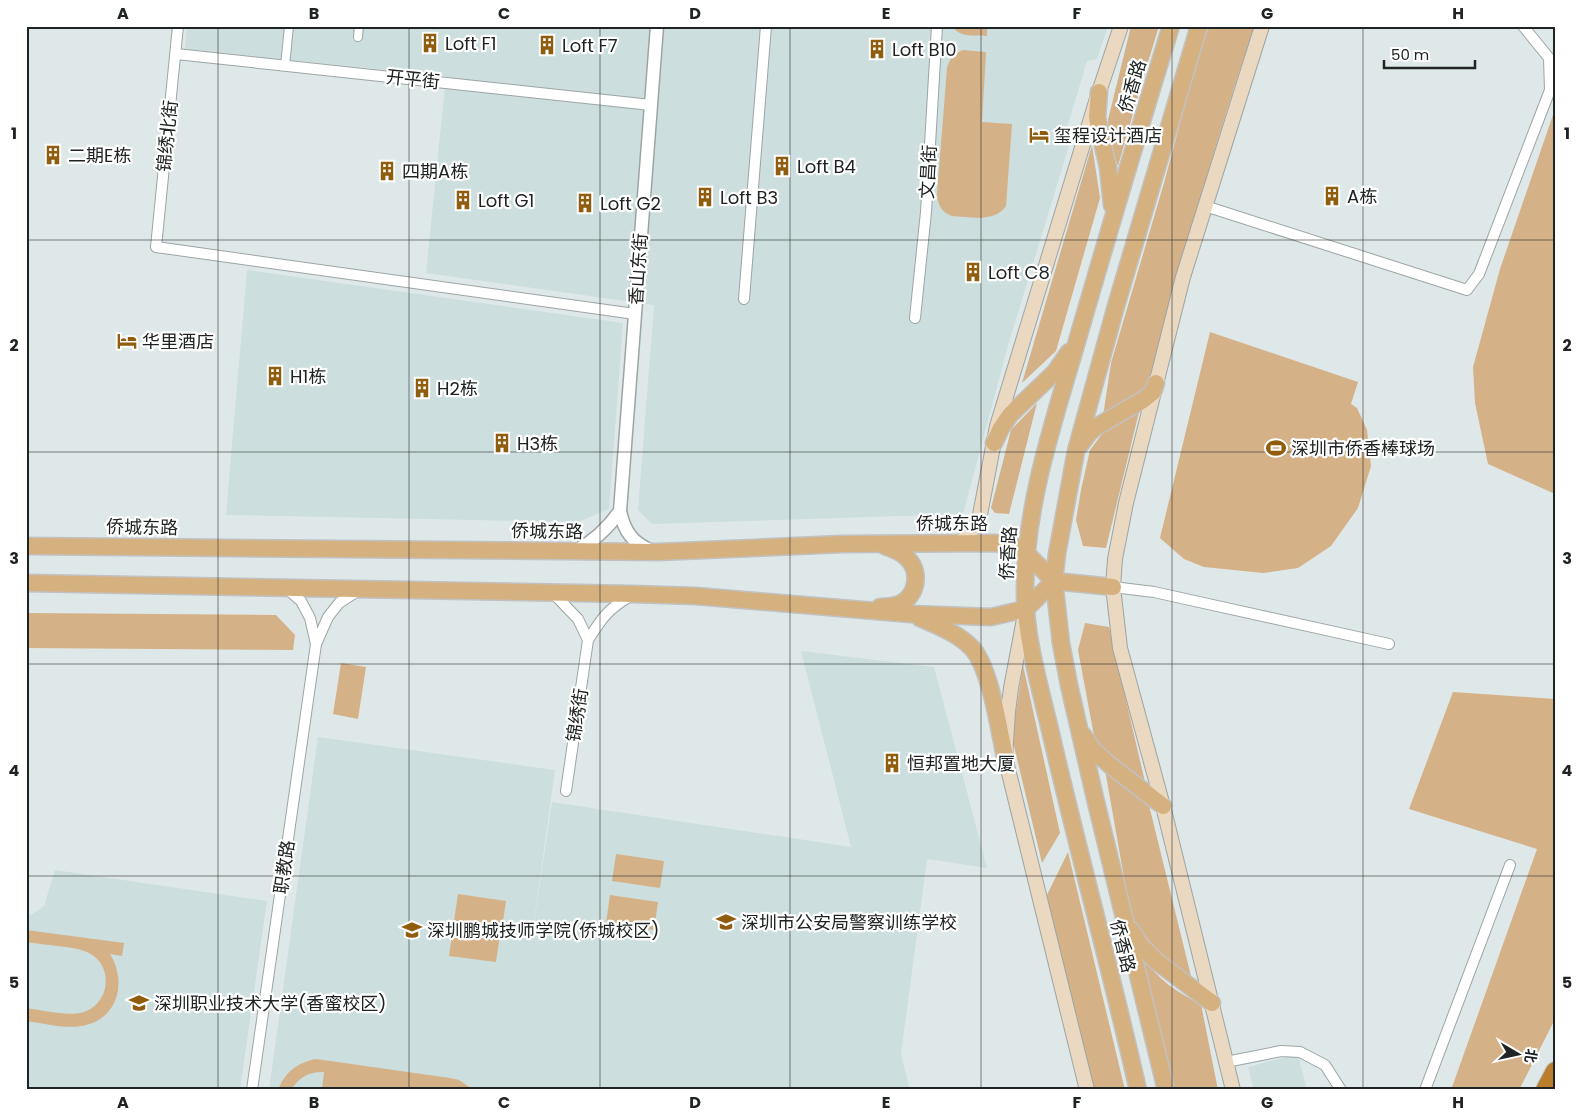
<svg xmlns="http://www.w3.org/2000/svg" width="1581" height="1116" viewBox="0 0 1581 1116" font-family="Poppins,'Noto Sans SC',sans-serif">
<style>
.built{fill:#ccdede}
.green{fill:#d5b188}
.lines{fill:none;stroke-linecap:round;stroke-linejoin:round}
.pedestrian-casing{stroke:#9ca4a4;stroke-width:10}
.minor-casing{stroke:#9ca4a4;stroke-width:12}
.tertiary-casing{stroke:#9ca4a4;stroke-width:15}
.secondary-casing{stroke:#9ca4a4;stroke-width:16}
.primary-casing{stroke:#c1c1c1;stroke-width:19}
.motorway-casing{stroke:#c1c1c1;stroke-width:20}
.pedestrian{stroke:#fff;stroke-width:8}
.minor{stroke:#fff;stroke-width:10}
.tertiary{stroke:#fff;stroke-width:12}
.secondary{stroke:#ead8c0;stroke-width:14}
.primary{stroke:#d6b180;stroke-width:16}
.motorway{stroke:#ba7d2c;stroke-width:18}
.grid{fill:none;stroke:#202323;stroke-width:1;stroke-opacity:0.55}
.labels{text-anchor:middle;dominant-baseline:central;stroke-width:4.5;stroke-linejoin:round;paint-order:stroke}
.poi-label{font-size:18px;fill:#202323;stroke:#fff;text-anchor:start}
.street-label{font-size:18px;fill:#202323;stroke:#fff}
.neatline{fill:none;stroke:#202323;stroke-width:2}
.grid-label{font-size:16px;text-anchor:middle;font-weight:bold;fill:#202323}
</style>
<rect width="100%" height="100%" fill="#dfe8e8"/>
<g class="built">
<polygon points="187,26 1108,26 1097,59 1087,61 1066,131 1073,133 1009,342 963,514 652,524 638,510 654,305 426,273 446,76 185,49"/>
<polygon points="247,270 623,323 609,509 578,522 226,515"/>
<polygon points="801,651 934,667 987,868 927,859 901,1054 910,1090 269,1090 318,737 555,770 529,957 552,802 851,847"/>
<polygon points="55,870 267,901 240,1090 26,1090 26,915 31,915 44,906"/>
<polygon points="1298,1054 1307,1090 1254,1090 1248,1067"/>
</g>
<g class="green">
<path d="M952 26H987V36C974 35 960 38 952 26Z"/>
<polygon points="1131,26 1159,26 1142,82 1118,166 1109,140 1108,120"/>
<path d="M1209 26H1254C1215 144 1180 263 1148 383L1141 393 1103 416 1111 363 1164 183 1194 71Z"/>
<path d="M963 50 986 52 982 122 1012 124 1006 206C994 223 970 217 952 216 941 212 938 205 937 194L947 68C950 58 953 54 963 50Z"/>
<polygon points="1555,109 1555,494 1488,464 1475,403 1473,367 1500,269"/>
<polygon points="1092,145 1100,198 1056,351 1022,383"/>
<polygon points="1210,332 1358,382 1351,404 1357,408 1367,430 1371,466 1358,508 1331,546 1298,568 1263,573 1204,567 1184,559 1160,538"/>
<polygon points="1037,403 1009,514 995,513 991,508 1011,430"/>
<polygon points="1140,408 1106,548 1083,546 1076,520 1081,490 1090,450 1102,434 1118,421"/>
<polygon points="26,613 276,615 295,635 293,650 26,648"/>
<polygon points="1085,623 1109,627 1145,782 1095,741 1078,650"/>
<polygon points="341,663 366,667 358,719 333,714"/>
<polygon points="1023,665 1060,833 1042,863 1012,738"/>
<polygon points="1453,692 1555,699 1555,1019 1519,1090 1451,1090 1537,849 1409,809"/>
<polygon points="1105,770 1148,801 1191,976 1160,955 1131,917"/>
<polygon points="1068,852 1125,1090 1093,1090 1046,897"/>
<polygon points="616,854 664,861 660,888 612,881"/>
<polygon points="458,894 506,901 502,928 454,921"/>
<polygon points="610,895 658,902 654,930 606,923"/>
<polygon points="453,928 500,935 496,962 449,956"/>
<path d="M26 930 124 943 122 956 110 954C128 983 117 1021 81 1026 65 1029 42 1023 26 1021V1008C42 1010 69 1017 84 1012 111 1003 114 964 87 952 73 946 43 945 26 942Z"/>
<path d="M1142 957C1158 979 1177 993 1201 1004L1218 1090H1174Z"/>
<path d="M316 1059 450 1078 459 1080 474 1090H322L324 1072C310 1071 299 1077 291 1090H278C285 1072 297 1063 316 1059Z"/>
</g>
<g class="lines">
<defs>
<g id="pedestrian">
<polyline points="358,37 359,26"/>
<polyline points="285,66 289,26"/>
</g>
<g id="minor">
<polyline points="178,26 156,247 635,314"/>
<polyline points="176,54 651,105"/>
<polyline points="1205,206 1467,290 1479,274 1550,90 1549,58 1523,26"/>
<polyline points="744,299 766,26"/>
<polyline points="915,318 926,212 937,26"/>
<polyline points="1113,587 1154,592 1389,644"/>
<polyline points="286,588 301,601 310,618 316,644"/>
<polyline points="552,592 578,619 588,640"/>
<path d="M566 791 588 640C602 618 607 610 630 596"/>
<polyline points="1226,1062 1281,1051 1300,1052 1325,1065 1341,1090"/>
<polyline points="252,1090 316,644 328,617 339,603 359,590"/>
<polyline points="1425,1090 1510,865"/>
</g>
<g id="tertiary">
<path d="M576 551C594 541 608 528 620 511"/>
<path d="M653 551C633 544 624 531 620 511L657 26"/>
</g>
<g id="secondary">
<path d="M959 543C968 536 973 530 979 520L997 426 1099 92 1121 26"/>
<polyline points="1024,619 1011,688 1008,712 1005,757 1087,1090"/>
<polyline points="1233,1090 1163,806 1120,648 1113,587 1115,559 1126,503 1183,277 1262,26"/>
</g>
<g id="primary">
<polyline points="1099,92 1097,117 1100,133 1108,167 1112,205"/>
<polyline points="994,443 1001,428 1010,415 1055,372 1069,352"/>
<polyline points="1080,445 1089,433 1096,427 1143,400 1153,392 1156,383"/>
<polyline points="26,546 658,552 842,544 994,543 1011,545 1026,553 1054,581 1113,587"/>
<polyline points="26,583 633,594 696,596 911,614 991,617 1026,609 1054,581"/>
<path d="M880 607C887 607 894 606 900 604 918 595 921 570 906 557 900 551 892 549 885 546"/>
<path d="M920 618C938 626 957 633 971 647 990 666 999 729 1005 757"/>
<polyline points="1083,735 1093,750 1111,766 1163,806"/>
<polyline points="1131,930 1141,946 1156,961 1212,1003"/>
<path d="M1138 1090C1112 975 1081 862 1054 747 1043 697 1025 642 1025 590 1025 507 1052 427 1075 348 1106 241 1138 133 1171 26"/>
<polyline points="1166,1090 1095,798 1069,685 1061,643 1054,581 1057,554 1076,451 1116,306 1199,26"/>
</g>
<polyline id="motorway" points="1545,1090 1555,1071"/>
</defs>
<use href="#pedestrian" class="pedestrian-casing"/>
<use href="#minor" class="minor-casing"/>
<use href="#tertiary" class="tertiary-casing"/>
<use href="#secondary" class="secondary-casing"/>
<use href="#primary" class="primary-casing"/>
<use href="#motorway" class="motorway-casing"/>
<use href="#pedestrian" class="pedestrian"/>
<use href="#minor" class="minor"/>
<use href="#tertiary" class="tertiary"/>
<use href="#secondary" class="secondary"/>
<use href="#primary" class="primary"/>
<use href="#motorway" class="motorway"/>
</g>
<path class="grid" d="M218 26V1090M409 26V1090M600 26V1090M790 26V1090M981 26V1090M1172 26V1090M1363 26V1090M26 240H1555M26 452H1555M26 664H1555M26 876H1555"/>
<defs>
<symbol id="building-bare" viewBox="-9 -9 18 18"><path d="M-4-6H4V6H1V3H-1V6H-4ZM-2.5-4.3h1.7v1.8h-1.7ZM.8-4.3h1.7v1.8H.8ZM-2.5-1h1.7V.8h-1.7ZM.8-1h1.7V.8H.8Z" fill="#905c0d" stroke="#fff" stroke-width="2.5" paint-order="stroke"/></symbol>
<symbol id="hotel-bare" viewBox="-9 -9 18 18"><path d="M-6-4.5h1.5V1H6V5H4.5V3h-9V5H-6ZM-4 0a1.8 1.8 0 1 1 3.6 0ZM.5 0V-2.5h3Q6-2.5 6 0Z" fill="#905c0d" stroke="#fff" stroke-width="2.5" paint-order="stroke"/></symbol>
<symbol id="stadium-bare" viewBox="-9 -9 18 18"><path d="M0-5a6.5 5 0 1 0 0 10a6.5 5 0 1 0 0-10ZM-3.5-1.8h7v3.6h-7Z" fill="#905c0d" stroke="#fff" stroke-width="2.5" paint-order="stroke"/></symbol>
<symbol id="school-bare" viewBox="-9 -9 18 18"><path d="M0-5L7-2L0 1L-7-2ZM-4 1L0 2.5L4 1V4Q0 6-4 4Z" fill="#905c0d" stroke="#fff" stroke-width="2.5" paint-order="stroke"/></symbol>
<symbol id="university-bare" viewBox="-9 -9 18 18"><path d="M0-5L7-2L0 1L-7-2ZM-4 1L0 2.5L4 1V4Q0 6-4 4Z" fill="#905c0d" stroke="#fff" stroke-width="2.5" paint-order="stroke"/></symbol>
</defs>
<g fill-rule="evenodd">
<use href="#building-bare" x="416" y="29" width="28" height="28"/>
<use href="#building-bare" x="533" y="31" width="28" height="28"/>
<use href="#building-bare" x="863" y="35" width="28" height="28"/>
<use href="#hotel-bare" x="1025" y="121" width="28" height="28"/>
<use href="#building-bare" x="39" y="141" width="28" height="28"/>
<use href="#building-bare" x="768" y="152" width="28" height="28"/>
<use href="#building-bare" x="373" y="157" width="28" height="28"/>
<use href="#building-bare" x="1318" y="182" width="28" height="28"/>
<use href="#building-bare" x="691" y="183" width="28" height="28"/>
<use href="#building-bare" x="449" y="186" width="28" height="28"/>
<use href="#building-bare" x="571" y="189" width="28" height="28"/>
<use href="#building-bare" x="959" y="258" width="28" height="28"/>
<use href="#hotel-bare" x="113" y="327" width="28" height="28"/>
<use href="#building-bare" x="261" y="362" width="28" height="28"/>
<use href="#building-bare" x="408" y="374" width="28" height="28"/>
<use href="#building-bare" x="488" y="429" width="28" height="28"/>
<use href="#stadium-bare" x="1262" y="434" width="28" height="28"/>
<use href="#building-bare" x="878" y="749" width="28" height="28"/>
<use href="#school-bare" x="712" y="908" width="28" height="28"/>
<use href="#school-bare" x="398" y="916" width="28" height="28"/>
<use href="#university-bare" x="125" y="989" width="28" height="28"/>
</g>
<g class="labels">
<g class="poi-label">
<text x="445" y="43">Loft F1</text>
<text x="562" y="45">Loft F7</text>
<text x="892" y="49">Loft B10</text>
<text x="1054" y="135">玺程设计酒店</text>
<text x="68" y="155">二期E栋</text>
<text x="797" y="166">Loft B4</text>
<text x="402" y="171">四期A栋</text>
<text x="1347" y="196">A栋</text>
<text x="720" y="197">Loft B3</text>
<text x="478" y="200">Loft G1</text>
<text x="600" y="203">Loft G2</text>
<text x="988" y="272">Loft C8</text>
<text x="142" y="341">华里酒店</text>
<text x="290" y="376">H1栋</text>
<text x="437" y="388">H2栋</text>
<text x="517" y="443">H3栋</text>
<text x="1291" y="448">深圳市侨香棒球场</text>
<text x="907" y="763">恒邦置地大厦</text>
<text x="741" y="922">深圳市公安局警察训练学校</text>
<text x="427" y="930">深圳鹏城技师学院(侨城校区)</text>
<text x="154" y="1003">深圳职业技术大学(香蜜校区)</text>
</g>
<g class="street-label">
<text transform="translate(413 79) rotate(6)">开平街</text>
<text transform="translate(1132 86) rotate(-73)">侨香路</text>
<text transform="translate(167 136) rotate(-84)">锦绣北街</text>
<text transform="translate(928 172) rotate(-87)">文昌街</text>
<text transform="translate(638 269) rotate(-86)">香山东街</text>
<text x="952" y="523">侨城东路</text>
<text transform="translate(142 527) rotate(1)">侨城东路</text>
<text transform="translate(547 531) rotate(1)">侨城东路</text>
<text transform="translate(1008 553) rotate(-86)">侨香路</text>
<text transform="translate(577 715) rotate(-81)">锦绣街</text>
<text transform="translate(284 867) rotate(-82)">职教路</text>
<text transform="translate(1123 946) rotate(76)">侨香路</text>
</g>
</g>
<rect width="1581" height="1116" fill="none" stroke="#ffffff" stroke-width="55"/>
<g transform="translate(1518 1054) rotate(99)" stroke="#ffffff" stroke-width="4" paint-order="stroke">
<path d="M0-4L9 19L0 12L-9 19Z" fill="#202323"/>
<text y="-8" font-size="14" font-weight="bold" text-anchor="middle" fill="#202323">北</text>
</g>
<path d="M1384 60v8h91v-8" fill="none" stroke="#202323" stroke-width="2.5"/>
<text x="1391" y="60" font-size="15" fill="#202323" stroke="#ffffff" stroke-width="4" paint-order="stroke">50 m</text>
<rect x="28" y="28" width="1526" height="1060" class="neatline"/>
<g class="grid-label">
<text x="123" y="19">A</text>
<text x="314" y="19">B</text>
<text x="504" y="19">C</text>
<text x="695" y="19">D</text>
<text x="886" y="19">E</text>
<text x="1077" y="19">F</text>
<text x="1267" y="19">G</text>
<text x="1458" y="19">H</text>
<text x="14" y="139">1</text>
<text x="1567" y="139">1</text>
<text x="14" y="351">2</text>
<text x="1567" y="351">2</text>
<text x="14" y="564">3</text>
<text x="1567" y="564">3</text>
<text x="14" y="776">4</text>
<text x="1567" y="776">4</text>
<text x="14" y="988">5</text>
<text x="1567" y="988">5</text>
<text x="123" y="1108">A</text>
<text x="314" y="1108">B</text>
<text x="504" y="1108">C</text>
<text x="695" y="1108">D</text>
<text x="886" y="1108">E</text>
<text x="1077" y="1108">F</text>
<text x="1267" y="1108">G</text>
<text x="1458" y="1108">H</text>
</g>
</svg>
